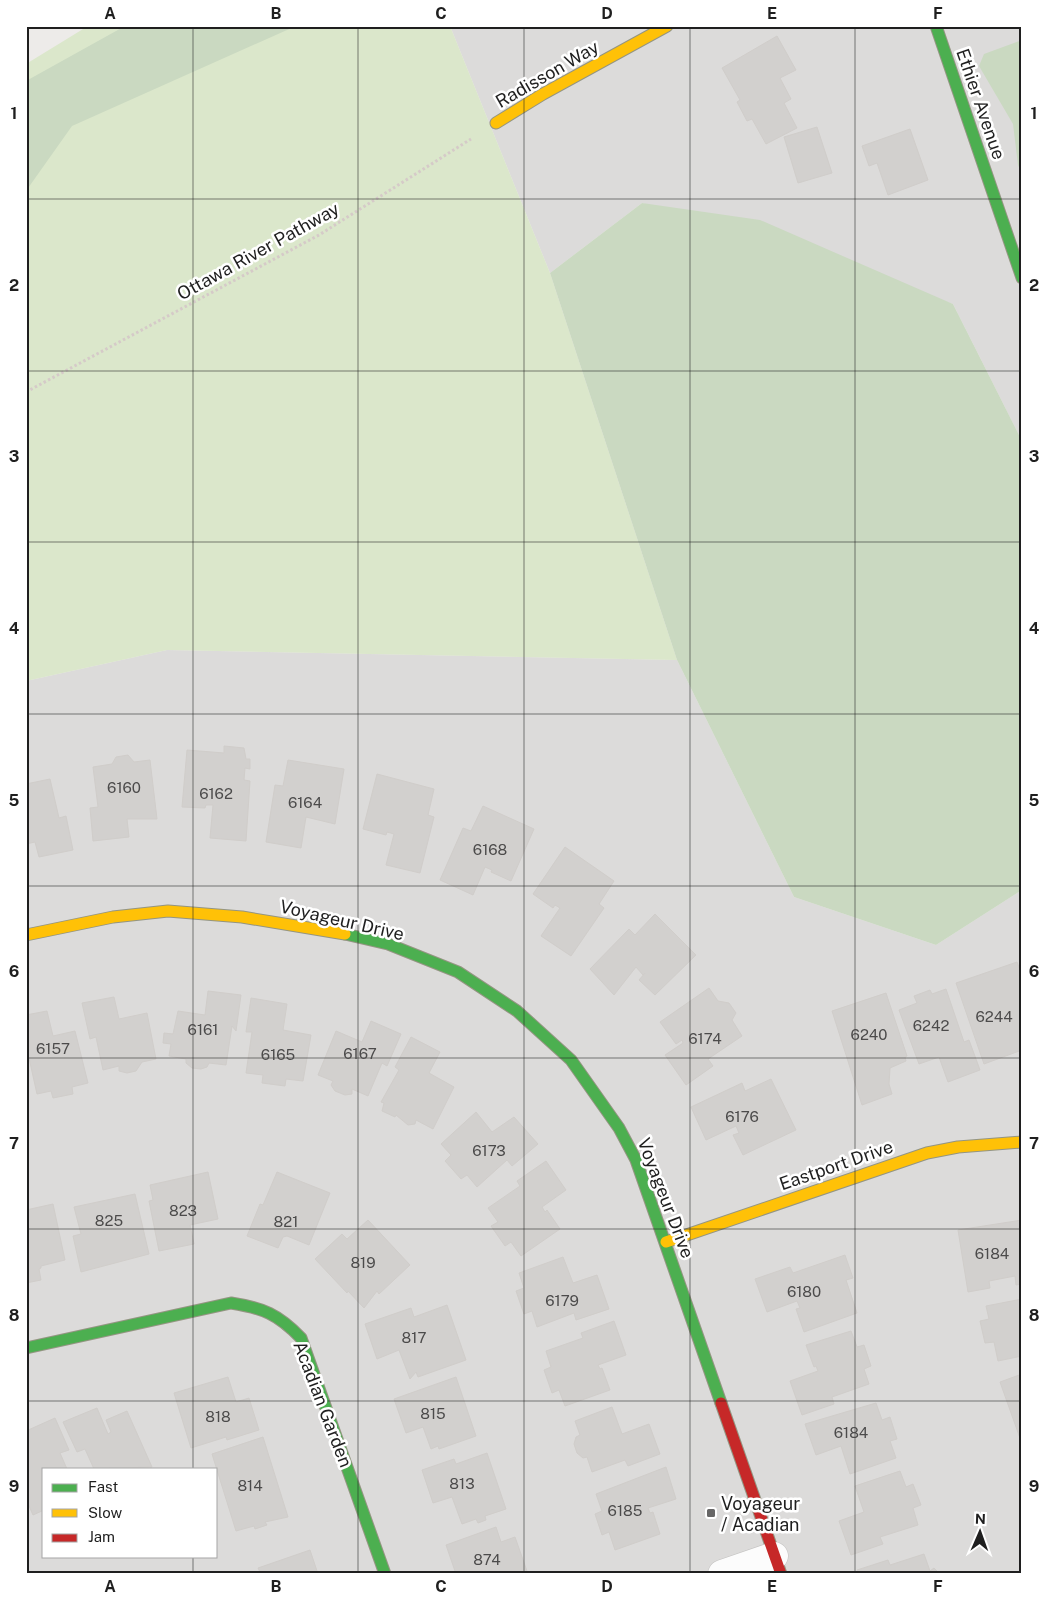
<svg xmlns="http://www.w3.org/2000/svg" width="1048" height="1600" viewBox="0 0 1048 1600" font-family="'Public Sans',sans-serif">
<style>
.residential{fill:#dcdbda;fill-rule:evenodd}
.grass{fill:#dbe7cb}
.forest{fill:#cad9c1}
.building{fill:#d2d0ce;stroke:#d0cdca}
.lines{fill:none;stroke-linecap:round;stroke-linejoin:round}
.street-casing{stroke:#c4c3c2;stroke-width:29}
.fast-casing{stroke:#949582;stroke-width:13}
.slow-casing{stroke:#949582;stroke-width:13}
.jam-casing{stroke:#949582;stroke-width:13}
.path{stroke:#d5cac8;stroke-width:3;stroke-dasharray:2.5 2.5;stroke-linecap:butt}
.street{stroke:#fcfcfc;stroke-width:28}
.fast{stroke:#4caf50;stroke-width:11}
.slow{stroke:#ffc107;stroke-width:11}
.jam{stroke:#c62828;stroke-width:11}
.grid{fill:none;stroke:#1f1f1f;stroke-width:1;stroke-opacity:0.55}
.poi-dot{fill:#676666;stroke:#fff;stroke-width:2}
.labels{text-anchor:middle;dominant-baseline:central;stroke-width:5;stroke-linejoin:round;paint-order:stroke}
.number-label{font-size:15px;fill:#4c4b4b}
.street-label{font-size:18px;fill:#1f1f1f;stroke:#fff}
.poi-label{font-size:18px;fill:#1f1f1f;stroke:#fff;text-anchor:start}
.neatline{fill:none;stroke:#1f1f1f;stroke-width:2}
.grid-label{font-size:16px;text-anchor:middle;font-weight:bold;fill:#1f1f1f}
</style>
<rect width="100%" height="100%" fill="#edebe9"/>
<g class="residential">
<polygon points="450,26 1022,26 1022,441 953,304 642,203 550,273"/>
<path d="M167 650 677 660 794 897 936 945 1022 890V1574H26V681ZM44 1469H216V1556H44Z"/>
</g>
<polygon class="grass" points="88,26 450,26 550,273 677,660 167,650 26,681 26,64"/>
<g class="forest">
<polygon points="125,26 296,26 72,126 26,191 26,81"/>
<polygon points="1022,40 1022,174 1018,165 1013,124 979,66 984,54"/>
<polygon points="642,203 760,220 953,304 1022,441 1022,890 936,945 794,897 677,660 550,273"/>
</g>
<g class="building">
<polygon points="777,36 796,70 780,78 791,99 784,103 797,128 766,144 752,119 747,121 737,102 740,100 722,68"/>
<polygon points="817,127 832,173 798,183 784,137"/>
<polygon points="910,129 928,180 888,195 877,163 869,166 862,146"/>
<polygon points="224,746 244,748 246,759 250,759 250,769 245,768 244,780 250,781 246,841 210,838 213,805 206,805 205,808 182,807 187,750 224,753"/>
<polygon points="128,755 134,762 150,760 157,819 127,819 129,837 93,841 90,808 98,807 93,767 112,764 116,757"/>
<polygon points="288,760 344,769 335,824 306,817 301,848 266,842 275,785 283,786"/>
<polygon points="377,774 434,789 428,815 434,817 420,873 386,865 394,834 387,832 386,835 363,829"/>
<polygon points="50,779 59,818 66,816 73,850 39,857 35,842 26,844 26,784"/>
<polygon points="483,806 534,829 511,881 491,872 492,870 485,867 473,895 440,880 463,828 471,831"/>
<polygon points="565,847 614,881 599,904 604,908 571,956 541,936 560,908 555,905 553,908 533,894"/>
<polygon points="655,914 696,955 655,995 639,980 645,973 643,975 636,967 614,995 590,969 629,929 635,935"/>
<polygon points="1017,962 1022,975 1022,1050 984,1064 956,983"/>
<polygon points="709,988 718,1001 729,1003 736,1013 732,1020 742,1036 708,1059 713,1066 686,1085 665,1055 683,1043 682,1040 676,1044 660,1022"/>
<polygon points="946,989 964,1042 969,1040 980,1070 948,1082 939,1057 919,1064 899,1010 917,1003 914,996 930,990 932,994"/>
<polygon points="208,991 241,995 236,1031 232,1026 226,1065 209,1063 207,1067 201,1069 192,1068 186,1063 186,1059 169,1056 171,1044 163,1043 164,1033 173,1034 178,1011 205,1015"/>
<polygon points="886,993 907,1056 905,1057 906,1061 890,1068 889,1084 892,1094 862,1105 832,1011"/>
<polygon points="114,997 119,1019 147,1013 156,1059 142,1062 136,1071 127,1073 119,1071 119,1066 103,1070 96,1037 90,1039 82,1003"/>
<polygon points="251,998 287,1004 283,1030 311,1035 303,1081 286,1079 285,1086 262,1083 263,1075 246,1073 252,1032 246,1032"/>
<polygon points="47,1011 53,1036 75,1031 88,1083 72,1087 73,1094 53,1098 51,1091 37,1094 29,1058 26,1058 26,1015"/>
<polygon points="371,1021 401,1034 387,1066 382,1063 368,1096 352,1089 352,1094 345,1095 335,1091 331,1085 333,1081 318,1075 336,1031 362,1042"/>
<polygon points="411,1037 440,1052 429,1073 454,1087 433,1129 416,1120 415,1124 408,1125 396,1115 395,1117 382,1111 384,1103 381,1102 399,1070 395,1067"/>
<polygon points="771,1079 796,1130 743,1155 733,1135 739,1133 736,1126 706,1140 691,1107 742,1083 745,1091"/>
<polygon points="476,1112 492,1132 514,1117 538,1144 512,1166 507,1160 477,1187 467,1175 461,1179 445,1161 451,1155 441,1144"/>
<polygon points="546,1161 566,1190 542,1207 545,1212 547,1210 560,1229 521,1256 511,1242 505,1246 491,1226 498,1222 488,1208 520,1186 517,1181"/>
<polygon points="208,1172 218,1219 190,1225 194,1244 159,1251 149,1201 153,1200 150,1185"/>
<polygon points="277,1172 330,1193 309,1245 287,1236 283,1237 278,1248 247,1236 260,1204 263,1205"/>
<polygon points="135,1194 149,1254 81,1272 73,1236 81,1234 74,1207"/>
<polygon points="53,1204 65,1260 41,1266 41,1268 39,1269 41,1280 26,1283 26,1210"/>
<polygon points="368,1220 410,1265 379,1294 377,1291 364,1308 348,1291 347,1293 315,1259 342,1234 347,1239"/>
<polygon points="1022,1220 1022,1284 1016,1285 1015,1276 989,1281 990,1288 968,1292 958,1230"/>
<polygon points="845,1255 853,1278 846,1280 857,1313 804,1332 796,1309 800,1308 797,1301 767,1312 755,1279 790,1267 793,1273"/>
<polygon points="563,1257 573,1283 597,1275 609,1309 576,1320 574,1313 537,1327 532,1311 524,1314 516,1291 524,1288 519,1273"/>
<polygon points="1022,1299 1022,1356 998,1361 994,1342 985,1343 980,1321 989,1319 986,1306"/>
<polygon points="447,1305 466,1360 418,1377 416,1372 410,1379 399,1350 377,1359 365,1324 411,1308 414,1317"/>
<polygon points="614,1321 626,1355 598,1365 600,1369 602,1368 610,1390 565,1406 559,1390 552,1393 544,1370 551,1367 546,1351 583,1338 581,1333"/>
<polygon points="851,1331 857,1347 864,1345 871,1366 864,1369 869,1384 832,1397 834,1404 802,1415 790,1381 818,1371 816,1366 814,1367 806,1345"/>
<polygon points="1022,1374 1022,1441 1021,1441 1000,1382"/>
<polygon points="228,1377 236,1402 249,1398 259,1430 227,1440 226,1437 191,1448 174,1393"/>
<polygon points="456,1377 476,1436 439,1449 438,1446 431,1449 423,1427 406,1433 394,1399"/>
<polygon points="876,1403 882,1420 890,1417 897,1439 890,1441 896,1458 850,1474 841,1446 816,1455 805,1424"/>
<polygon points="612,1407 622,1434 649,1424 660,1454 628,1466 625,1460 592,1472 587,1457 583,1458 577,1453 574,1444 576,1437 580,1435 575,1421"/>
<polygon points="97,1408 108,1434 111,1432 106,1420 127,1411 152,1467 94,1469 85,1449 77,1452 63,1422"/>
<polygon points="55,1418 69,1450 60,1453 67,1469 44,1469 44,1510 33,1515 26,1499 26,1431"/>
<polygon points="263,1437 288,1517 265,1522 267,1525 255,1529 254,1526 236,1531 212,1454"/>
<polygon points="487,1453 506,1509 485,1516 486,1520 478,1523 476,1519 462,1524 452,1497 433,1503 422,1470 454,1459 456,1464"/>
<polygon points="666,1467 676,1499 648,1508 650,1513 653,1512 660,1534 615,1550 609,1532 602,1535 595,1514 602,1511 596,1494"/>
<polygon points="900,1471 906,1487 913,1484 921,1505 913,1508 918,1525 880,1537 883,1544 851,1555 839,1521 864,1512 855,1486"/>
<polygon points="496,1527 501,1542 515,1537 528,1574 456,1574 446,1545"/>
<polygon points="310,1550 318,1574 261,1574 258,1568"/>
<polygon points="924,1554 930,1571 934,1568 940,1574 858,1574 857,1570 888,1560 890,1565"/>
</g>
<g class="lines">
<defs>
<polyline id="street" points="722,1574 774,1556"/>
<g id="fast">
<polyline points="936,26 1022,278"/>
<polyline points="345,934 388,944 458,972 517,1011 571,1060 619,1128 636,1160 721,1403"/>
<path d="M26 1348 231 1303C263 1308 278 1314 301 1338L385 1574"/>
</g>
<g id="slow">
<polyline points="496,123 543,94 667,26"/>
<polyline points="26,935 113,917 168,911 242,917 345,934"/>
<polyline points="666,1242 927,1153 958,1147 1022,1142"/>
</g>
<polyline id="jam" points="721,1403 781,1574"/>
</defs>
<use href="#street" class="street-casing"/>
<use href="#fast" class="fast-casing"/>
<use href="#slow" class="slow-casing"/>
<use href="#jam" class="jam-casing"/>
<polyline class="path" points="26,392 319,235 471,139"/>
<use href="#street" class="street"/>
<use href="#fast" class="fast"/>
<use href="#slow" class="slow"/>
<use href="#jam" class="jam"/>
</g>
<path class="grid" d="M193 26V1469M358 26V1574M524 26V1574M690 26V1574M855 26V1574M26 199H1022M26 371H1022M26 542H1022M26 714H1022M26 886H1022M26 1058H1022M26 1229H1022M26 1401H1022M193 1556V1574"/>
<rect class="poi-dot" x="706" y="1508" width="10" height="10" rx="2.5"/>
<g class="labels">
<g class="number-label">
<text x="124" y="787">6160</text>
<text x="216" y="793">6162</text>
<text x="305" y="802">6164</text>
<text x="490" y="849">6168</text>
<text x="994" y="1016">6244</text>
<text x="931" y="1025">6242</text>
<text x="203" y="1029">6161</text>
<text x="869" y="1034">6240</text>
<text x="705" y="1038">6174</text>
<text x="53" y="1048">6157</text>
<text x="360" y="1053">6167</text>
<text x="278" y="1054">6165</text>
<text x="742" y="1116">6176</text>
<text x="489" y="1150">6173</text>
<text x="183" y="1210">823</text>
<text x="109" y="1220">825</text>
<text x="286" y="1221">821</text>
<text x="992" y="1253">6184</text>
<text x="363" y="1262">819</text>
<text x="804" y="1291">6180</text>
<text x="562" y="1300">6179</text>
<text x="414" y="1337">817</text>
<text x="433" y="1413">815</text>
<text x="218" y="1416">818</text>
<text x="851" y="1432">6184</text>
<text x="462" y="1483">813</text>
<text x="250" y="1485">814</text>
<text x="625" y="1510">6185</text>
<text x="487" y="1559">874</text>
</g>
<g class="street-label">
<text transform="translate(547 74) rotate(-30)">Radisson Way</text>
<text transform="translate(981 104) rotate(71)">Ethier Avenue</text>
<text transform="translate(258 251) rotate(-29)">Ottawa River Pathway</text>
<text transform="translate(342 920) rotate(13)">Voyageur Drive</text>
<text transform="translate(836 1165) rotate(-19)">Eastport Drive</text>
<text transform="translate(666 1198) rotate(69)">Voyageur Drive</text>
<text transform="translate(323 1404) rotate(69)">Acadian Garden</text>
</g>
<g class="poi-label">
<text x="721" y="1503">Voyageur<tspan x="721" dy="21">/ Acadian</tspan></text>
</g>
</g>
<rect width="1048" height="1600" fill="none" stroke="#ffffff" stroke-width="55"/>
<rect x="42" y="1468" width="175" height="90" fill="#ffffff" stroke="#a5a5a5"/>
<rect x="52" y="1484" width="25" height="8" fill="#4caf50" stroke="#a5a5a5"/>
<text x="88" y="1492" font-size="15" fill="#1f1f1f">Fast</text>
<rect x="52" y="1509" width="25" height="8" fill="#ffc107" stroke="#a5a5a5"/>
<text x="88" y="1518" font-size="15" fill="#1f1f1f">Slow</text>
<rect x="52" y="1534" width="25" height="8" fill="#c62828" stroke="#a5a5a5"/>
<text x="88" y="1542" font-size="15" fill="#1f1f1f">Jam</text>
<g transform="translate(980 1532) rotate(2)" stroke="#ffffff" stroke-width="4" paint-order="stroke">
<path d="M0-4L9 19L0 12L-9 19Z" fill="#1f1f1f"/>
<text y="-8" font-size="14" font-weight="bold" text-anchor="middle" fill="#1f1f1f">N</text>
</g>
<rect x="28" y="28" width="992" height="1544" class="neatline"/>
<g class="grid-label">
<text x="110" y="19">A</text>
<text x="276" y="19">B</text>
<text x="441" y="19">C</text>
<text x="607" y="19">D</text>
<text x="772" y="19">E</text>
<text x="938" y="19">F</text>
<text x="14" y="119">1</text>
<text x="1034" y="119">1</text>
<text x="14" y="291">2</text>
<text x="1034" y="291">2</text>
<text x="14" y="462">3</text>
<text x="1034" y="462">3</text>
<text x="14" y="634">4</text>
<text x="1034" y="634">4</text>
<text x="14" y="806">5</text>
<text x="1034" y="806">5</text>
<text x="14" y="977">6</text>
<text x="1034" y="977">6</text>
<text x="14" y="1149">7</text>
<text x="1034" y="1149">7</text>
<text x="14" y="1321">8</text>
<text x="1034" y="1321">8</text>
<text x="14" y="1492">9</text>
<text x="1034" y="1492">9</text>
<text x="110" y="1592">A</text>
<text x="276" y="1592">B</text>
<text x="441" y="1592">C</text>
<text x="607" y="1592">D</text>
<text x="772" y="1592">E</text>
<text x="938" y="1592">F</text>
</g>
</svg>
